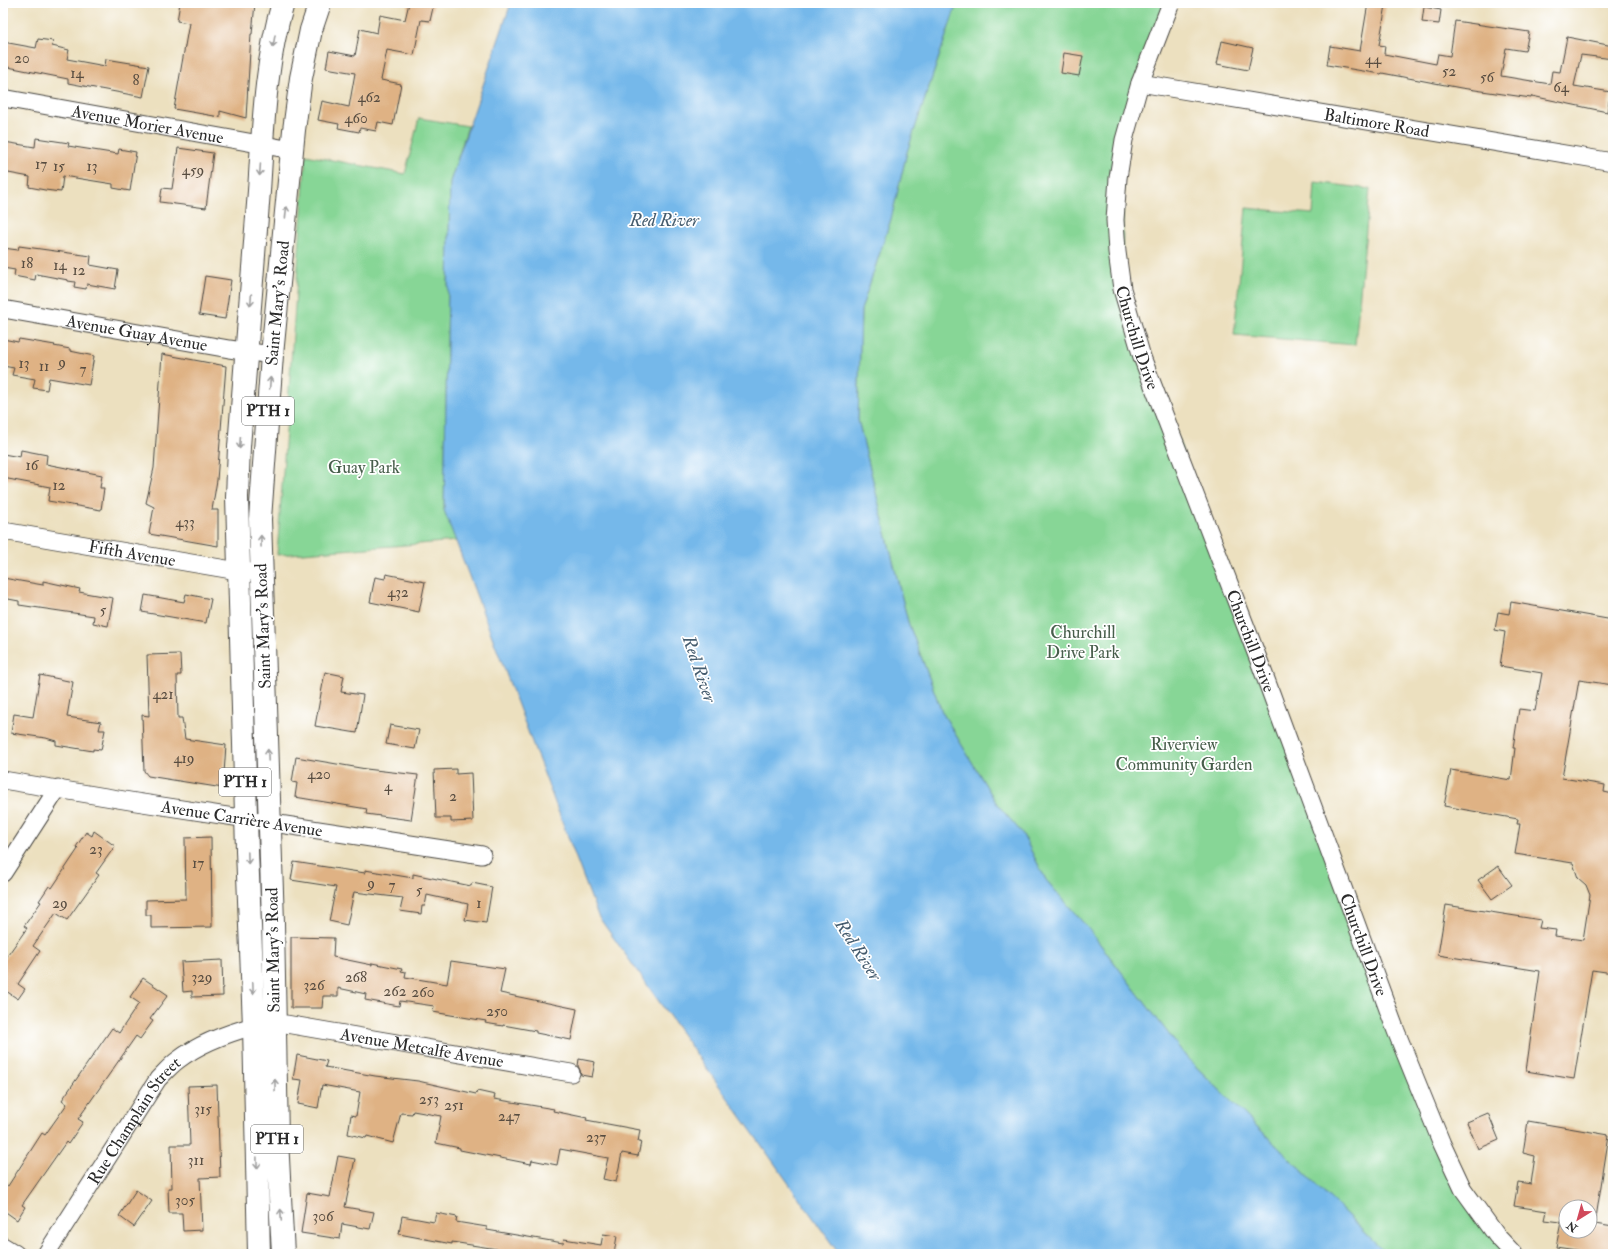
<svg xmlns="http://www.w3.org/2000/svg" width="1616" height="1257" viewBox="0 0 1616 1257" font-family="'IM FELL Double Pica',serif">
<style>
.green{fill:#87d696;stroke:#598060}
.water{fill:#74b8ea;stroke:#50728a}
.building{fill:#dfb284;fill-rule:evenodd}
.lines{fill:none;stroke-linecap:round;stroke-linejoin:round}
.minor-casing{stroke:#484641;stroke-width:19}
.trunk-casing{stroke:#484641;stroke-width:24}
.minor{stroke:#fff;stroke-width:17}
.trunk{stroke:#fff;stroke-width:22}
.oneway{stroke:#a0a0a0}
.labels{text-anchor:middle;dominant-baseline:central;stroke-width:3.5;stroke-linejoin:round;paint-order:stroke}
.number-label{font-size:15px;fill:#584d41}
.shield{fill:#fff;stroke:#6b6b6b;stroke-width:1}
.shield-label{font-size:16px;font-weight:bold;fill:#2b2b2b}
.street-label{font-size:17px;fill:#2b2b2b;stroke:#fff}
.park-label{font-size:17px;fill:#475e4b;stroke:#fff}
.water-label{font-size:18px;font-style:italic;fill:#455c6e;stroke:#fff}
</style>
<rect width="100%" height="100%" fill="#fff"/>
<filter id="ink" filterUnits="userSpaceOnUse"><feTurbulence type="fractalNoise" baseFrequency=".025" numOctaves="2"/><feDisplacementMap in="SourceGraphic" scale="8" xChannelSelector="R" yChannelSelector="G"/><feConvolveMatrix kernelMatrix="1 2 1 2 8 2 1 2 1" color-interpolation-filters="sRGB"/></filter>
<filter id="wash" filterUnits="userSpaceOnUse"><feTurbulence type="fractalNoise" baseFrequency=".012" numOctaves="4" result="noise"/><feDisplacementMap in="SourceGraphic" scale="16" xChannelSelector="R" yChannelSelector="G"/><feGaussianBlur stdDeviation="0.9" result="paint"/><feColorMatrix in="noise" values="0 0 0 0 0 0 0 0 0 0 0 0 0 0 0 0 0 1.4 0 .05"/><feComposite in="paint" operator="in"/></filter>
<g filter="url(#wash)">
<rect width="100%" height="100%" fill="#ece0bf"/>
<g class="green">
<polygon points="957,3 1171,3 1124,140 1122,289 1442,1144 1514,1254 1387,1254 1187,1058 1087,927 1046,880 1022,833 997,804 942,712 908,622 858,420 861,310 891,219 907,152"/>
<polygon points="419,118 468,126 450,182 444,510 457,541 277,555 306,155 405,174"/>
<polygon points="1315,182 1370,189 1355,345 1234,335 1246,208 1313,214"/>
</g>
<polygon class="water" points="511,3 957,3 907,152 891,219 861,310 858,420 908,622 942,712 997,804 1022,833 1046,880 1087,927 1187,1058 1387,1254 839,1254 598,916 444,510 450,182"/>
<g id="blocks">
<g class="building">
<polygon points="180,3 255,3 252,34 251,34 246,118 220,111 220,117 174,109 189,23 177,21"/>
<polygon points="409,3 434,3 430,21 421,20 414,55 387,50 381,80 401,84 393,125 378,122 376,131 360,128 359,132 338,128 339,124 318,120 322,101 349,107 355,73 326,68 329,51 355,56 360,29 377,33 380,15 405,20"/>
<polygon points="1368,3 1386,5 1379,45 1385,46 1384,54 1436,64 1438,54 1450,56 1455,21 1529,32 1525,51 1506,48 1501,76 1550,84 1552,71 1560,72 1567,37 1613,46 1613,59 1581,55 1574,86 1611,92 1607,112 1532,96 1531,98 1461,88 1382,73 1381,74 1327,65 1330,46 1360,51"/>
<polygon points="1424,7 1441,10 1439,24 1422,22"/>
<polygon points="38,39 53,41 52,46 69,50 67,59 105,66 106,59 149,66 143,97 68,83 68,79 3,66 3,42 36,48"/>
<polygon points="1222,41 1253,48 1248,70 1217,64"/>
<polygon points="1064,53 1083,56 1079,76 1061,73"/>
<polygon points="36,138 69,143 68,146 118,154 119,149 136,152 130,191 113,188 113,184 63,176 61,192 45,190 29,187 30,177 3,172 4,142 35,147"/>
<polygon points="178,148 213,153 206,208 160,202 162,188 172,189"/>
<polygon points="19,246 91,256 90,265 118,270 115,289 87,284 86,289 74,287 75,282 68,281 68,280 36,274 35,280 14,276 15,270 3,268 3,248 18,250"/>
<polygon points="205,276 231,280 225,319 199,315"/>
<polygon points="3,339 18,342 19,339 55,345 54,346 70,349 70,351 94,356 89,385 49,378 47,390 33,388 35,379 12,375 14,368 3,366"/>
<polygon points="162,354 226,366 217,480 212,510 218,510 218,546 149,534 154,507 146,503 154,468"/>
<polygon points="21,450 47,455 46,464 102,475 100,488 104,488 101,510 48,501 50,487 3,478 3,454 20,457"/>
<polygon points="386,574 425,582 419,612 370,602 375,577 385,579"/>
<polygon points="3,578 43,585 43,581 80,589 79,592 113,598 108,626 93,623 94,616 19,605 19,601 3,598"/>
<polygon points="186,594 211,599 206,623 142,612 145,595 184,602"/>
<polygon points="1511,602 1613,620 1613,685 1579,680 1562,778 1605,785 1604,792 1613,794 1613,973 1592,970 1574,1079 1526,1071 1540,971 1438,955 1446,905 1541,920 1539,928 1556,930 1555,936 1583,940 1590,895 1586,885 1578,878 1573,863 1515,854 1520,824 1517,824 1518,819 1444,806 1451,770 1511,780 1515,748 1513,748 1519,709 1535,711 1542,673 1500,666 1505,632 1495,630 1498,612 1509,614"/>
<polygon points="180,654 181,675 177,675 178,718 182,718 185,739 226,745 223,788 148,776 144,771 142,715 149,716 147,655"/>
<polygon points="325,672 344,676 341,692 363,695 357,733 315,726"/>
<polygon points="40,675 73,682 67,717 101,722 99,730 105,730 101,750 93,749 93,751 56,745 56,741 46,738 11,733 14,714 33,717"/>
<polygon points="390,725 419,730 415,749 386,744"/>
<polygon points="296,757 366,769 418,775 411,820 366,814 367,809 295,797 297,783 292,782"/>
<polygon points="456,769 456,774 471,773 473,821 451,822 451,818 436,818 434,770"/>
<polygon points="94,831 115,846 96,873 99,875 67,920 56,913 33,946 40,951 18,984 25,989 18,999 3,989 3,962 27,928 24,926 41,902 39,901 49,886 52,888 78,849 76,847 86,832 92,836"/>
<polygon points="211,837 212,927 151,928 151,915 146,915 146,900 186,899 185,838"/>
<polygon points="294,862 365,873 365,870 413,878 413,874 471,886 472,883 492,887 486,923 465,920 468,904 427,895 425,906 422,906 421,914 400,911 403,898 354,892 347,925 329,921 336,887 291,880"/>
<polygon points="1498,866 1512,885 1492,899 1478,880"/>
<polygon points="291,937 334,938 333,957 372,965 372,963 402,969 401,971 406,972 405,977 447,984 451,961 505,969 500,993 577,1009 571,1040 536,1033 536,1031 503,1025 503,1026 485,1023 486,1021 433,1012 434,1006 400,1001 399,1006 365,1000 366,994 338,988 338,996 323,996 322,1008 291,1008"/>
<polygon points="222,960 223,996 192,997 192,991 183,992 181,962"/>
<polygon points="143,978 168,995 150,1019 153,1021 140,1039 136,1036 78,1119 83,1122 68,1144 66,1142 22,1205 25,1207 17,1220 3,1210 3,1183 8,1186 42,1133 45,1135 67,1104 62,1100 112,1028 119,1033 139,1003 130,997"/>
<polygon points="297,1055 327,1061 325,1067 375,1076 418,1081 476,1094 477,1091 495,1095 494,1099 554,1109 553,1111 587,1118 586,1120 640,1130 638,1142 641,1142 638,1156 622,1153 616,1182 603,1179 608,1158 560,1149 557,1165 532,1160 531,1164 460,1150 460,1148 436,1143 441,1116 413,1111 412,1114 401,1113 393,1143 367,1136 366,1138 348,1134 351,1115 356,1116 360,1092 322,1085 318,1108 298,1104 302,1080 293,1079"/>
<polygon points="579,1059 595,1062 592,1077 581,1075 580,1070 578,1066"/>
<polygon points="217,1085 220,1177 200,1178 202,1230 183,1231 182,1213 169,1213 168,1188 172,1188 171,1145 190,1145 188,1086"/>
<polygon points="1488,1113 1499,1140 1478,1149 1467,1122"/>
<path d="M1528 1121 1609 1135 1595 1224 1613 1227V1254H1590V1252L1556 1247 1561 1222 1545 1220 1547 1211 1514 1206 1518 1182 1531 1184 1535 1156 1523 1153ZM1566 1207H1590V1231H1566Z"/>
<polygon points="338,1156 355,1159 345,1207 374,1212 370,1229 342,1224 340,1239 301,1233 307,1193 330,1197"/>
<polygon points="136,1190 152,1201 134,1227 119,1216"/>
<polygon points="436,1213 457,1217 456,1222 487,1227 487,1230 563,1243 564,1239 601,1245 603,1234 617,1236 614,1254 515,1254 497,1251 497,1249 452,1242 452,1244 399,1234 402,1216 434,1222"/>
</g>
</g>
</g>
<g filter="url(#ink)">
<use href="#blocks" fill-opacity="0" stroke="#484641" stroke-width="1"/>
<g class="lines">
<defs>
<g id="minor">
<path id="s1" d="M1171 3 1140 83 1124 140 1118 178 1115 220 1117 252 1122 289 1142 357 1261 666 1396 1031 1442 1144 1463 1189 1497 1236 1514 1254"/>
<path id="s2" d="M1140 83 1613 162"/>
<path id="s3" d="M3 98 292 150"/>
<path id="s4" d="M3 309 229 349 272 355"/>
<path id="s5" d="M3 531 238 571 251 572"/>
<path id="s6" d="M3 780 136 802 482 855"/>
<polyline points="3,873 58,788"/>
<path id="s7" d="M274 1024H286L571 1073"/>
<polyline points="3,1246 16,1254"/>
<path id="s8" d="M46 1254 158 1079C164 1073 171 1065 178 1060 200 1043 228 1033 254 1026"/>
</g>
<g id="trunk">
<path d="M259 1254 254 1026 247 850 237 497 239 447C246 362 253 277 259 191 263 129 265 63 283 3"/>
<path id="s9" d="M283 1254 277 1139 273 923 260 519 272 355 294 130 301 78 311 30 320 3"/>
</g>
</defs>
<use href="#minor" class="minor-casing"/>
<use href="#trunk" class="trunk-casing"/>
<use href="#minor" class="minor"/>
<use href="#trunk" class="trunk"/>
</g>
<defs><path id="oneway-shaft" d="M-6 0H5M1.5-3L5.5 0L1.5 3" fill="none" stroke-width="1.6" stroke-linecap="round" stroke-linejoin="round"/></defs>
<g class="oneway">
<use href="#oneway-shaft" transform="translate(274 41) rotate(100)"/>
<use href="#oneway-shaft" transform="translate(260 170) rotate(94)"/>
<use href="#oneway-shaft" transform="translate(286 212) rotate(-84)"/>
<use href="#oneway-shaft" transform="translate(251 300) rotate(94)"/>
<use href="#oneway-shaft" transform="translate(270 383) rotate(-86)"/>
<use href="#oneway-shaft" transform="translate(240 443) rotate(94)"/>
<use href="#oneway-shaft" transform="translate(261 541) rotate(-91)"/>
<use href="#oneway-shaft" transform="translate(268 755) rotate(-92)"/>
<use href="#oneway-shaft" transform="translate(248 858) rotate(88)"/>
<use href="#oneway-shaft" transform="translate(253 988) rotate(88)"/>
<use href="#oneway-shaft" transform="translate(275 1085) rotate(-91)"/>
<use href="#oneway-shaft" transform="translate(257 1163) rotate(89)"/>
<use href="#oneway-shaft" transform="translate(281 1215) rotate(-93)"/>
</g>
</g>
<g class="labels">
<g class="number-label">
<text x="22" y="58">20</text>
<text x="1373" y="59">44</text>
<text x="1449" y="71">52</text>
<text x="77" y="73">14</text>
<text x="1487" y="77">56</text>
<text x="136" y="80">8</text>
<text x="1561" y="87">64</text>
<text x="369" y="97">462</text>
<text x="356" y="118">460</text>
<text x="41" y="164">17</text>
<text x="59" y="166">15</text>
<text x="92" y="166">13</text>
<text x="193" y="170">459</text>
<text x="27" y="263">18</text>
<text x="60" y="265">14</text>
<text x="79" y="270">12</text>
<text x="62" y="362">9</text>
<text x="24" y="363">13</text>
<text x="44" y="366">11</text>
<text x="83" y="369">7</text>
<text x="32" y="465">16</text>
<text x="59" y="485">12</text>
<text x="185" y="522">433</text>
<text x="398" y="592">432</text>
<text x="103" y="610">5</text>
<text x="163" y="694">421</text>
<text x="184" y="758">419</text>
<text x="319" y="774">420</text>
<text x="388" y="786">4</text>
<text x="453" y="796">2</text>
<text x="96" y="849">23</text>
<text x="198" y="863">17</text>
<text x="371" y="883">9</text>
<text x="392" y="885">7</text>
<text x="419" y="890">5</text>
<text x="60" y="903">29</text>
<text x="479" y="903">1</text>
<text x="202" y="977">329</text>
<text x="356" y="977">268</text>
<text x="314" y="985">326</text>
<text x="395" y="991">262</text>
<text x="423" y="992">260</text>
<text x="497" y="1011">250</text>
<text x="429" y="1099">253</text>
<text x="454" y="1105">251</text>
<text x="203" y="1109">315</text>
<text x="509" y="1116">247</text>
<text x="596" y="1137">237</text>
<text x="196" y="1160">311</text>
<text x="185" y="1200">305</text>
<text x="323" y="1216">306</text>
</g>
<g class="shield">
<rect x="242" y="397" width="52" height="28" rx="3"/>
<rect x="219" y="768" width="52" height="28" rx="3"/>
<rect x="251" y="1125" width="52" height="28" rx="3"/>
</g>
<g class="shield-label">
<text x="268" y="411">PTH 1</text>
<text x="245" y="782">PTH 1</text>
<text x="277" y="1139">PTH 1</text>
</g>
<g class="street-label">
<text stroke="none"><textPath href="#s2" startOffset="240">Baltimore Road</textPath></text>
<text stroke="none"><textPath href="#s3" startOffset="147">Avenue Morier Avenue</textPath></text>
<text stroke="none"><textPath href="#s9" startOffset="952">Saint Mary's Road</textPath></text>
<text stroke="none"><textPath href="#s4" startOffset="136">Avenue Guay Avenue</textPath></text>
<text stroke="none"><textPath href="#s1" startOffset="346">Churchill Drive</textPath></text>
<text stroke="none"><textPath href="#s5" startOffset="131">Fifth Avenue</textPath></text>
<text transform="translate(263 626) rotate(-92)">Saint Mary's Road</text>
<text stroke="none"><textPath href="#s1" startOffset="670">Churchill Drive</textPath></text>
<text stroke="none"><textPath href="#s6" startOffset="242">Avenue Carrière Avenue</textPath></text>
<text stroke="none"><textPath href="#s1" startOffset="994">Churchill Drive</textPath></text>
<text transform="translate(273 950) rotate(-91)">Saint Mary's Road</text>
<text stroke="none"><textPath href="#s7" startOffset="150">Avenue Metcalfe Avenue</textPath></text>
<text stroke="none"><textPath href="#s8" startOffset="160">Rue Champlain Street</textPath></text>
</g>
<g class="park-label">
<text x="364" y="467">Guay Park</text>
<text x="1083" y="632">Churchill<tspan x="1083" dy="20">Drive Park</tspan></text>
<text x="1184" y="744">Riverview<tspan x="1184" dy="20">Community Garden</tspan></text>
</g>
<g class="water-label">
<text x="664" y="220">Red River</text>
<text transform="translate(699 669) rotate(71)">Red River</text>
<text transform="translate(858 950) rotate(57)">Red River</text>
</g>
</g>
<rect width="1616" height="1257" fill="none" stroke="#fff" stroke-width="16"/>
<g transform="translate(1578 1219) rotate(217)"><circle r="19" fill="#ffffff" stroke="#aaaaaa"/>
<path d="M0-3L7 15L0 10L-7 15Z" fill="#d1495b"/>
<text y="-6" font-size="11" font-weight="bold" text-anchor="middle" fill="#2b2b2b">N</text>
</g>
</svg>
